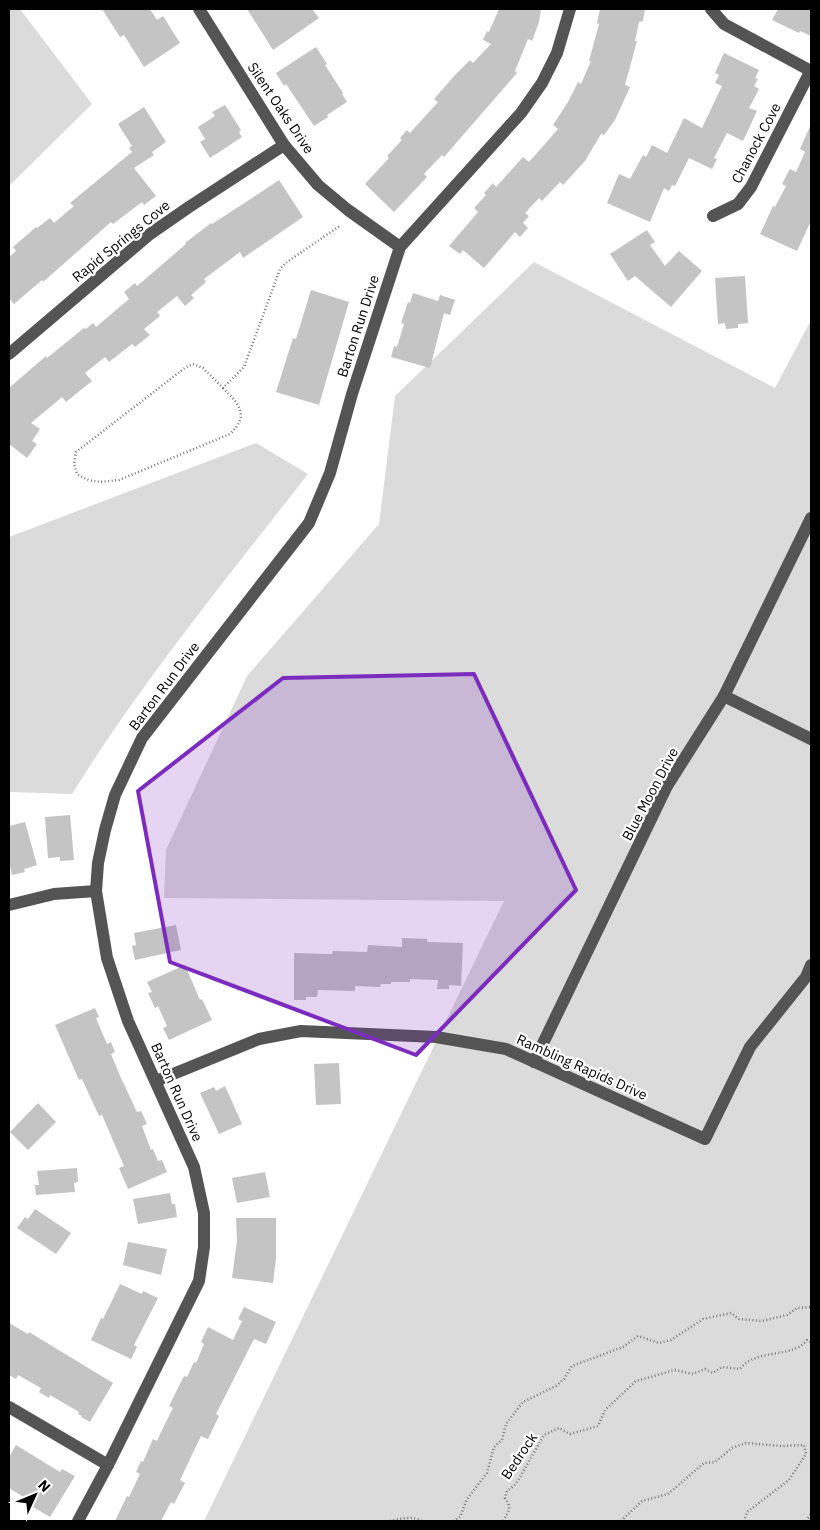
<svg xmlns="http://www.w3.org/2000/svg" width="820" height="1530" viewBox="0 0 820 1530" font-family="'IBM Plex Sans',sans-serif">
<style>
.green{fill:#dbdbdb}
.building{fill:#c4c4c4}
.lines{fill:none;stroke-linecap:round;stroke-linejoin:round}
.path{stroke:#767676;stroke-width:2.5;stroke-dasharray:1 2.5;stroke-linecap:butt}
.minor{stroke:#545454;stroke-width:12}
.marked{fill:#7b2cbf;fill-opacity:0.2;stroke:#7b2cbf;stroke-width:4;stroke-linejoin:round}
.labels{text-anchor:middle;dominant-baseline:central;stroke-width:4.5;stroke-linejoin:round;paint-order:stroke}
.street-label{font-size:14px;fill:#000;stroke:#fff}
</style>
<rect width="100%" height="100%" fill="#fff"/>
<g class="green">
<polygon points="9,9 20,9 92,104 9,186"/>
<polygon points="534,262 775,388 811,320 811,1521 204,1521 504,901 164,898 166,850 247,676 379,524 395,396"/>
<path d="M256 443 308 474C227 578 142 681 72 794L9 792V537Z"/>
</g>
<g class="building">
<polygon points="102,9 150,9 157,20 163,16 180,43 144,67 124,35 120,37"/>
<polygon points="247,9 312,9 319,18 273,50"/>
<polygon points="499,9 541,9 539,22 532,41 528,39 515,71 517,73 444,157 442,155 424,174 427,177 394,212 365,184 389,158 387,156 402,140 400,138 407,130 410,133 438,102 434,99 455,75 470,60 473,63 491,44 483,40 487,31 489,32"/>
<polygon points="600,9 645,9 643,21 639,22 635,41 637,41 625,85 630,87 615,120 604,135 601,134 585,161 563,185 560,182 542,201 539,198 525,213 529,216 523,223 528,228 520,237 515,232 484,268 463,250 460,254 449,246 478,212 474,208 486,195 484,193 493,183 496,187 523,157 529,162 558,129 553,125 568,102 578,82 581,84 591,61 589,61 599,24 597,23"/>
<polygon points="778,9 811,9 811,36 800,31 799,33 772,20"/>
<polygon points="316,47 327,64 325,65 343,93 342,94 347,102 327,115 328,117 314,126 286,84 284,86 276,73"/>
<polygon points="724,53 759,70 755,78 758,79 754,86 759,89 749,108 757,111 743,141 727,133 714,158 717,159 712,169 689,158 675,186 672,185 669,191 664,188 650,222 607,203 619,174 630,179 643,155 646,157 652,145 667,153 684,118 702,128 722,86 715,83 719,75 715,73"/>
<polygon points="225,105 241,130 239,132 242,137 210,158 200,142 205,139 198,127 215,116 212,112"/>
<polygon points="144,107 166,142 152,152 154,155 134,168 156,196 144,205 142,202 113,224 111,222 43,282 42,280 14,304 9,298 9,257 16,251 13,247 36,227 37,228 50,218 54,223 74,206 70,203 132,152 129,148 132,146 118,124"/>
<polygon points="811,124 811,221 797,251 760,234 773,206 775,207 786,186 782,184 790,169 796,172 805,152 800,149"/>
<polygon points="279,180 303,217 243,258 240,252 204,279 206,282 191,295 194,298 185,306 177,296 157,312 160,316 144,329 150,335 135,347 132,344 109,362 105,357 85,373 92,381 66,402 62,397 31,423 40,429 32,441 37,444 27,458 9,444 9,388 46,356 47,358 84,328 86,329 93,323 96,327 129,299 124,292 135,283 137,286 143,281 186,244 185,243 211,223 212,224 252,198"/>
<polygon points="647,230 655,242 650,245 665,266 679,251 702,271 671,307 635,276 628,281 610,254"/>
<polygon points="745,276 748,323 738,324 738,328 726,329 725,323 718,324 715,278"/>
<polygon points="311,290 349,302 319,405 276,392 293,338 296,339"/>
<polygon points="413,293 438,301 440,295 455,300 450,315 444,313 430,368 391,357 394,346 397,347 404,324 401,323 408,302 410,303"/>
<polygon points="70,815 74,860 60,861 60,857 48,858 45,817"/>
<polygon points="25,822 37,865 24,869 25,872 12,875 9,863 9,826"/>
<polygon points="176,925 181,950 135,960 132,946 136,945 134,933"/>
<polygon points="402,938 427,939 427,942 463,943 461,986 449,985 449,989 437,989 438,980 410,979 410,982 391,982 391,984 381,984 380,987 355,986 355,991 318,990 317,997 306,997 306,1000 294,1000 294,953 332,954 333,951 367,952 368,945 402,947"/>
<polygon points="185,965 200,1000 202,999 212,1020 169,1040 163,1028 167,1026 158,1006 155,1008 148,993 152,992 147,982"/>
<polygon points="95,1008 99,1017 96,1018 107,1044 111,1042 115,1052 111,1054 121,1078 137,1112 141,1111 147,1124 142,1126 151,1150 153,1149 158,1161 162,1160 167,1172 128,1189 119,1168 124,1166 102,1115 99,1116 82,1079 79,1080 55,1025"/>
<polygon points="339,1063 341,1104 316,1105 314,1064"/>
<polygon points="225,1086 242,1124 219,1134 200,1093 214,1087 216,1091"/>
<polygon points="38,1103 56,1122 28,1150 10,1132"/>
<polygon points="77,1168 78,1182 74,1183 75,1192 36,1195 35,1185 39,1185 37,1171"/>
<polygon points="265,1172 270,1197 237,1203 232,1178"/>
<polygon points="170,1193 172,1204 175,1204 177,1217 138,1224 133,1199"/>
<polygon points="35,1209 71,1233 56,1254 17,1228 25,1217 28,1219"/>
<polygon points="236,1218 276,1218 276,1259 273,1283 232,1278 237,1241"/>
<polygon points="128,1242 167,1249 161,1275 123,1265"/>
<polygon points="120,1284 142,1294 143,1291 158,1298 134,1345 137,1347 131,1359 91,1340 101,1318 103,1319"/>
<polygon points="244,1307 276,1322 266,1344 254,1339 216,1414 219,1416 208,1439 201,1436 180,1480 185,1483 174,1504 171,1502 161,1521 115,1521 127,1496 129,1497 140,1474 136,1472 141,1461 143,1462 153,1439 157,1441 162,1430 173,1408 169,1406 184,1376 187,1377 194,1362 196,1363 204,1344 201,1342 208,1327 233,1340 242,1321 238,1319"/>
<polygon points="9,1323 28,1334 29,1332 113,1383 90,1422 81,1417 82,1416 78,1414 79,1412 50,1395 49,1398 39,1392 41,1388 18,1375 16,1379 9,1375"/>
<polygon points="16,1445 60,1472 62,1469 75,1476 50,1517 28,1504 30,1501 9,1488 9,1457"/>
</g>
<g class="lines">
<g class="path">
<path d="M223 388C239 404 250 415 230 434L119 480C101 482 93 484 77 474L74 464 76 452 186 367 193 364 203 368 223 388 244 367 280 269 287 262 341 225"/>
<path d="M390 1521C401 1518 413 1516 422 1521"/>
<polyline points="453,1521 460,1517 467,1499 487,1473 494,1447 502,1440 506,1424 523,1402 556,1386 564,1379 572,1366 623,1347 638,1336 659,1343 671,1340 703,1319 731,1313 739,1319 762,1321 787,1315 797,1308 811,1307"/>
<path d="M503 1521C509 1511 512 1508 505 1498L507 1491 516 1484 544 1435 559 1428 570 1434 598 1426 605 1410 636 1381 675 1370 693 1374 705 1369 713 1373 722 1367 740 1369C756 1348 792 1359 807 1340L811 1342"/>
<polyline points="621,1521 642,1501 668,1494 704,1463 715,1462 732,1448 746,1443 782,1446 804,1445 806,1454 789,1480 747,1512 744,1521"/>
<polyline points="806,1521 811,1514"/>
</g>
<g class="minor">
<polyline points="199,9 284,145 318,185 348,210 400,247"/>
<polyline points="711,9 724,24 811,71"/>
<polyline points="713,216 738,204 751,187 811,70"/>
<polyline points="9,354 150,234 189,207 284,145"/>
<polyline points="724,696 811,739"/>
<polyline points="9,905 54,894 96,891"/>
<polyline points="534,1062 667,786 724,696 811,518"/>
<polyline points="156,1081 259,1039 301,1031 436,1037 506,1049 705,1139 750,1047 806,977 811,965"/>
<polyline points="9,1407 108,1465"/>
<polyline points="78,1521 108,1465 199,1281 204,1247 204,1213 194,1167 128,1021 107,958 96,891 98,863 105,830 115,795 142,738 309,523 330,473 352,394 400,247 521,113 542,83 557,53 570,9"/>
</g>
</g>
<path class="marked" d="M474 674 576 890 416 1055 170 962 138 791 283 678Z"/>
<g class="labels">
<g class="street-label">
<text transform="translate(281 108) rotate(56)">Silent Oaks Drive</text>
<text transform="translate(756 143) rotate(-62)">Chanock Cove</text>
<text transform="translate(121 241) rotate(-39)">Rapid Springs Cove</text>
<text transform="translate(358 326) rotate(-72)">Barton Run Drive</text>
<text transform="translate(164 686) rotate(-53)">Barton Run Drive</text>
<text transform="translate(650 794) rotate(-62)">Blue Moon Drive</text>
<text transform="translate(582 1067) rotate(24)">Rambling Rapids Drive</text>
<text transform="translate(177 1092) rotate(66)">Barton Run Drive</text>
<text transform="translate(519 1456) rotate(-56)">Bedrock</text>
</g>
</g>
<rect width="820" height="1530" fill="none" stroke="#000000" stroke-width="20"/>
<g transform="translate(35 1495) rotate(46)" stroke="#ffffff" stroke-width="4" paint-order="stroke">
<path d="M0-4L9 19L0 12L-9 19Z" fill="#000000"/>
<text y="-8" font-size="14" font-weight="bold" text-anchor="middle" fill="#000000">N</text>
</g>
</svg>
